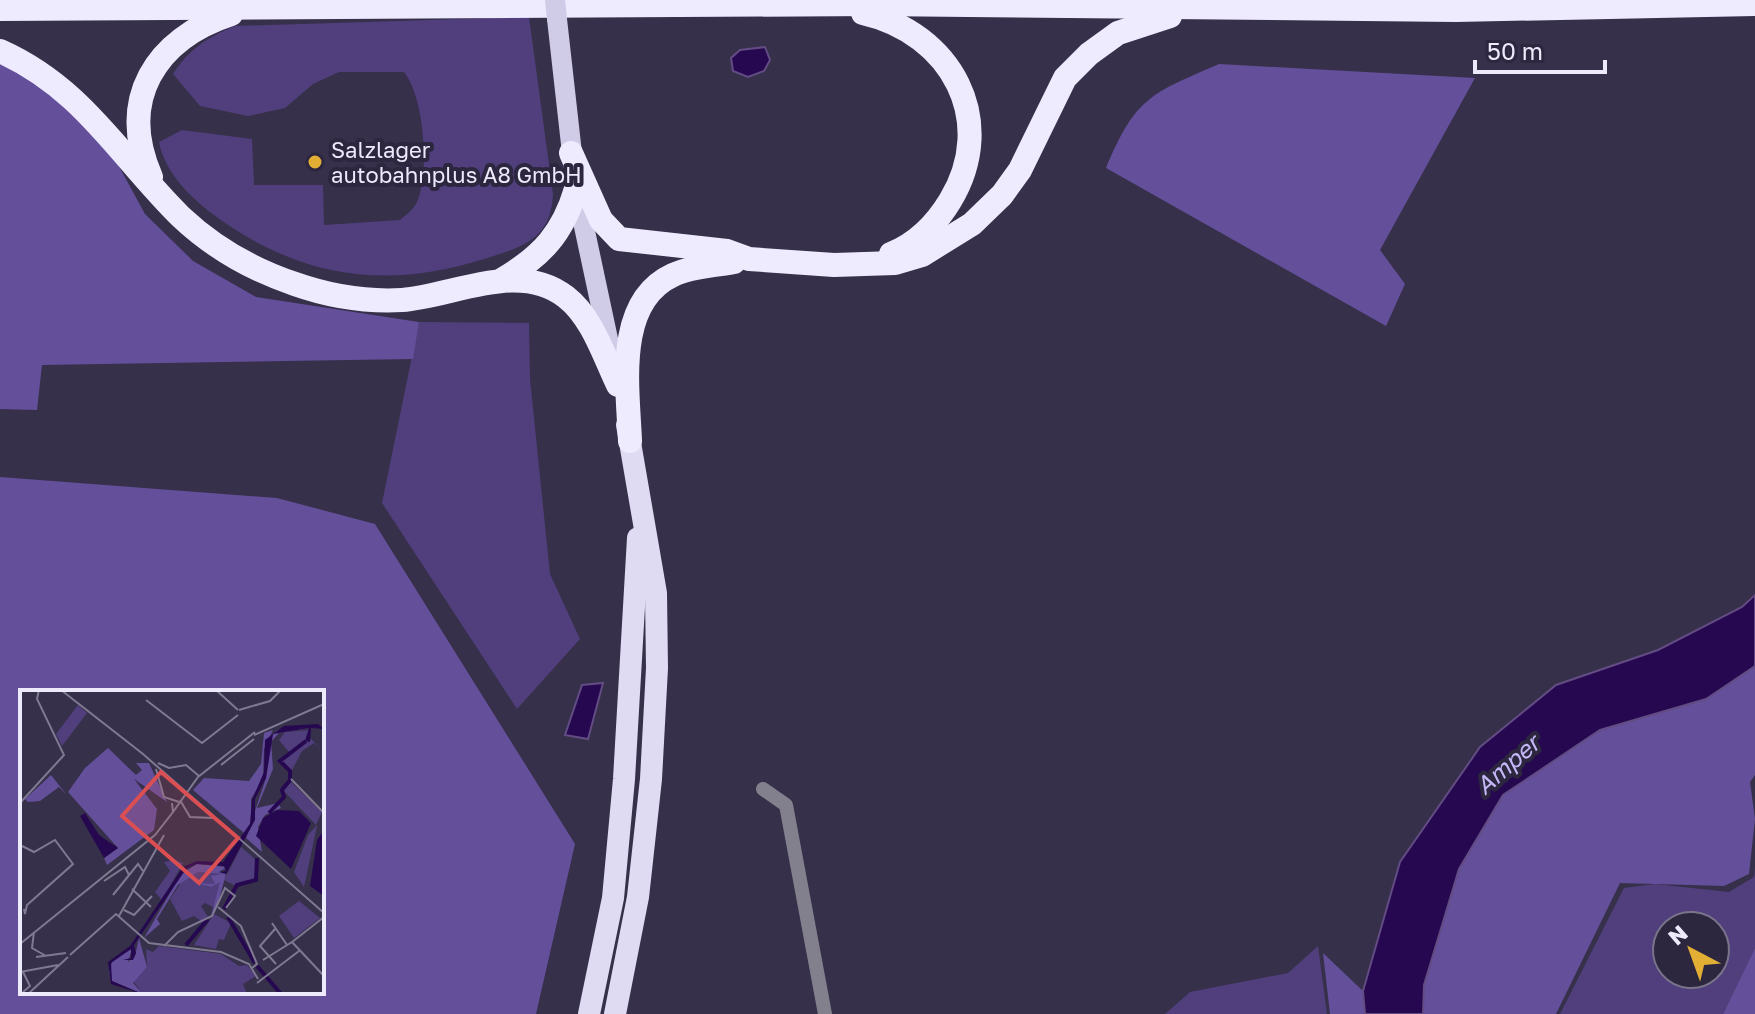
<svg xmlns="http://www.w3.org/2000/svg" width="1755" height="1014" viewBox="0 0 1755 1014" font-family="'Golos Text',sans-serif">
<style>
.green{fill:#503f7c;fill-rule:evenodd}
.forest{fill:#644f9b;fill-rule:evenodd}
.water{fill:#260850;stroke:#624c83;stroke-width:2}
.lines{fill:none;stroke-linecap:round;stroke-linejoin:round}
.minor{stroke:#83808e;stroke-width:14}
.primary{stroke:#d0cbe7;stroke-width:20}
.trunk{stroke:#dfdbf3;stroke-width:22}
.motorway{stroke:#eeebff;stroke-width:24}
.primary-bridge{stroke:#d0cbe7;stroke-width:20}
.poi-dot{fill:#e2ae34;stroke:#2c263f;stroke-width:3}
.labels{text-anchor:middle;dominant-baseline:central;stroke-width:8;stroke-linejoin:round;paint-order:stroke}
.poi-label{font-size:22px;fill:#edeafb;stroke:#2c263f;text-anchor:start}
.water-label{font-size:24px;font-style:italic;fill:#c4b7f6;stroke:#2c263f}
.inset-river{fill:none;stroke:#260850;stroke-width:4}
.inset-road{fill:none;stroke:#7f7a91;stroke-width:2}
.view{fill:#db4f52;fill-opacity:0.15;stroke:#db4f52;stroke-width:4}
.inset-edge{fill:none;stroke:#edeafb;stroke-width:4}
</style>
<rect width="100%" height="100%" fill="#36304a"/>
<g class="green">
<path d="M529 17 553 194C551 240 522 247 484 259 386 290 302 278 218 218 193 200 165 174 159 142L182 130 252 139 254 185H323L324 225 400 220C406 215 414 209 417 202 430 172 424 96 404 72H339L313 84 285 108 248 116 200 106 173 74C189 49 208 37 235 26Z"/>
<polygon points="419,322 529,323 530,379 550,574 580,639 517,709 382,503"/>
<path d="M1755 867V948L1723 1014H1560L1624 888 1655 884 1729 892 1754 877ZM1667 926H1715V974H1667Z"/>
<polygon points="1318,946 1327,1014 1165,1014 1190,992 1288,973"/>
</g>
<g class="forest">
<polygon points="0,64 54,90 104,139 145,214 193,261 256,297 419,322 413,359 42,365 37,410 0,409"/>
<path d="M1219 64 1475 78 1380 250 1405 284 1386 326 1106 168C1136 97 1150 94 1219 64Z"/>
<path d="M0 477 277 498 375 524 575 844 536 1014H0ZM22 692H322V992H22Z"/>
<polygon points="1755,666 1755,775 1750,782 1755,819 1749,874 1724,886 1620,883 1556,1014 1423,1014 1424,985 1459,869 1503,795 1600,730 1709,697"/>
<polygon points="1755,948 1755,1014 1723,1014"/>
<polygon points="1323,953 1363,991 1365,1014 1330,1014"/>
</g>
<g class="water">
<polygon points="765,47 770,60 764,71 748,77 733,71 731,58 740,50"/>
<polygon points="1755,595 1755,666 1706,699 1600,730 1503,795 1459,869 1424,985 1423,1014 1365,1014 1363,991 1400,862 1480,747 1556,685 1658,650 1742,607"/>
<polygon points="603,683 588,739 565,735 582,685"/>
</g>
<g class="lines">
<polyline class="minor" points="763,789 786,805 825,1014"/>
<polyline class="primary" points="557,19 576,189 611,353"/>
<g class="trunk">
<polyline points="589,1014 613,898 624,779 638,538"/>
<polyline points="615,1014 638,897 651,779 657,668 656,593 627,425"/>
</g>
<g class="motorway">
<polyline points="0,9 873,4 1456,10 1755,4"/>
<path d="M863 13C951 33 999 120 950 201 936 224 916 244 891 254"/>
<path d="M0 51C83 88 119 156 181 217 213 247 253 270 295 284 329 296 366 302 402 300 454 296 519 260 566 297 592 317 604 356 618 385"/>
<polyline points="571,153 601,220 619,239 727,251 749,259 834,265 895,263 922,255 972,224 1002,195 1020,170 1065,78 1089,54 1118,33 1170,16"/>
<path d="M151 177C117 100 155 39 231 14"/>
<path d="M503 279C542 256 563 233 576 189"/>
<path d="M630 441C628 388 614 302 673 275 692 266 714 266 734 262"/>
</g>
<polyline class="primary-bridge" points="555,0 557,19"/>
</g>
<circle class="poi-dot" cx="315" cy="162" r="8"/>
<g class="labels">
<g class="poi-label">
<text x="331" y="149">Salzlager<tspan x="331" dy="25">autobahnplus A8 GmbH</tspan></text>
</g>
<g class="water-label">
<text transform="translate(1507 764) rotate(-41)">Amper</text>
</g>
</g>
<g transform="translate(20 690)">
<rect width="304" height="304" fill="#36304a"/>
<path d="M58 15 67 23 42 56 36 44ZM290 40 286 50 291 49 304 62 294 53 282 61 268 88 270 82 259 71 269 62 259 50 265 42ZM271 92 302 122 296 135 263 100ZM296 136H297L284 197 274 182 288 145ZM221 157 235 169 236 189 214 195 204 190ZM155 170 163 173 136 221 141 209 135 202 150 181 144 172ZM178 182 202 184 195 194 185 195 193 197 201 190 195 218 185 213 181 216 188 227 184 233 174 226 162 231 150 209 163 190ZM279 211 300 228 274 248 259 226ZM194 224 211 233 204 250 199 249 196 259 174 255ZM139 256 201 264 219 276 227 275 236 286 223 294 227 304H123L113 291 127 277 126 259 133 262Z" fill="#503f7c"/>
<path d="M289 38 259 43 251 52 253 79 237 118 258 113 261 118 245 125 238 137 242 162 226 148 246 88 249 49 258 40ZM253 40 244 59 243 89 231 109V132L224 143 173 100 184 88 229 91 241 74 244 43ZM88 58 116 85 122 80 116 73H129L147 112 114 89 137 119 134 140 87 175 84 168 98 158 48 102 65 78ZM31 85 46 104 39 97 20 111 8 112 5 109ZM177 174 207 177 199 182 206 184 197 217 191 226 200 192 192 197 175 193 195 194 191 186 202 184 178 182 158 195 137 229 140 234 124 248 161 184ZM119 248 127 277 113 293 123 304 92 291 89 282 93 269 112 259 108 272 115 266Z" fill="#644f9b"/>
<path d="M264 36 298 34 304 39 291 38 290 52 285 51 289 38 253 44 246 88 235 109V130L206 184 199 182 206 181 204 176 177 174 166 179 114 255 116 263 113 270H103L111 268V259L91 273 92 291 122 304 91 294 88 272 110 256 163 177 177 171 203 172 230 134 232 110 244 82 245 50ZM257 120 279 121 291 133 271 179 236 146 243 128ZM65 123 79 145 98 158 84 168 60 126ZM304 140V206L290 196 297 150Z" fill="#260850"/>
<path class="inset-river" d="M249 123 264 107 262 100 270 90V81L260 71 286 51M204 219 217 195 236 190 237 168M208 227 235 273M166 255 188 229M237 276 261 304"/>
<path class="inset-road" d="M41 0 123 64 304 223M196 0 218 20M126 10 182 53 218 25M219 20 250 11 261 0M234 45 304 14M138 73 149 78 166 75 179 86M201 75 234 49M136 79 144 107 159 112M271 89 304 123M160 110 170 127 193 128M0 113 44 65 17 9 19 0M153 122 178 87 235 42M0 155 14 162 35 150 53 174 7 215 5 224 4 219M84 191 105 177 109 185M112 199 131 217M93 205 118 174 123 181M198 217 221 236 237 274 232 278M104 220 114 225 132 206M99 226 144 145M304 227 272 252 304 286M252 233 267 255M255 239 240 256 256 274M14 242 12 258 26 266M0 254 135 145 153 122 152 113M144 256 158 242 192 226 205 198 215 206 206 218M50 265 96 224 129 253 201 262 229 274 238 289M16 267 46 263M243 270 272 252M0 282 38 275M237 293 279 261M3 302 10 296 3 282M8 304 48 267"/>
<path class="view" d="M141 82 218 148 179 193 102 126Z"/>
<rect width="304" height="304" class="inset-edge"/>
</g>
<g transform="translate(1691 950) rotate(319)"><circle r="38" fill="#2c263f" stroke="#79748a" stroke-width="2"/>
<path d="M0-6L14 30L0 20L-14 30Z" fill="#e2ae34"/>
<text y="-12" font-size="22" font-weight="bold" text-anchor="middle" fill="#edeafb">N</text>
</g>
<path d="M1475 60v12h130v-12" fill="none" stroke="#edeafb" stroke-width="4"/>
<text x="1487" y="60" font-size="24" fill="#edeafb" stroke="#2c263f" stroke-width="6" paint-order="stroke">50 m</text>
</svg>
